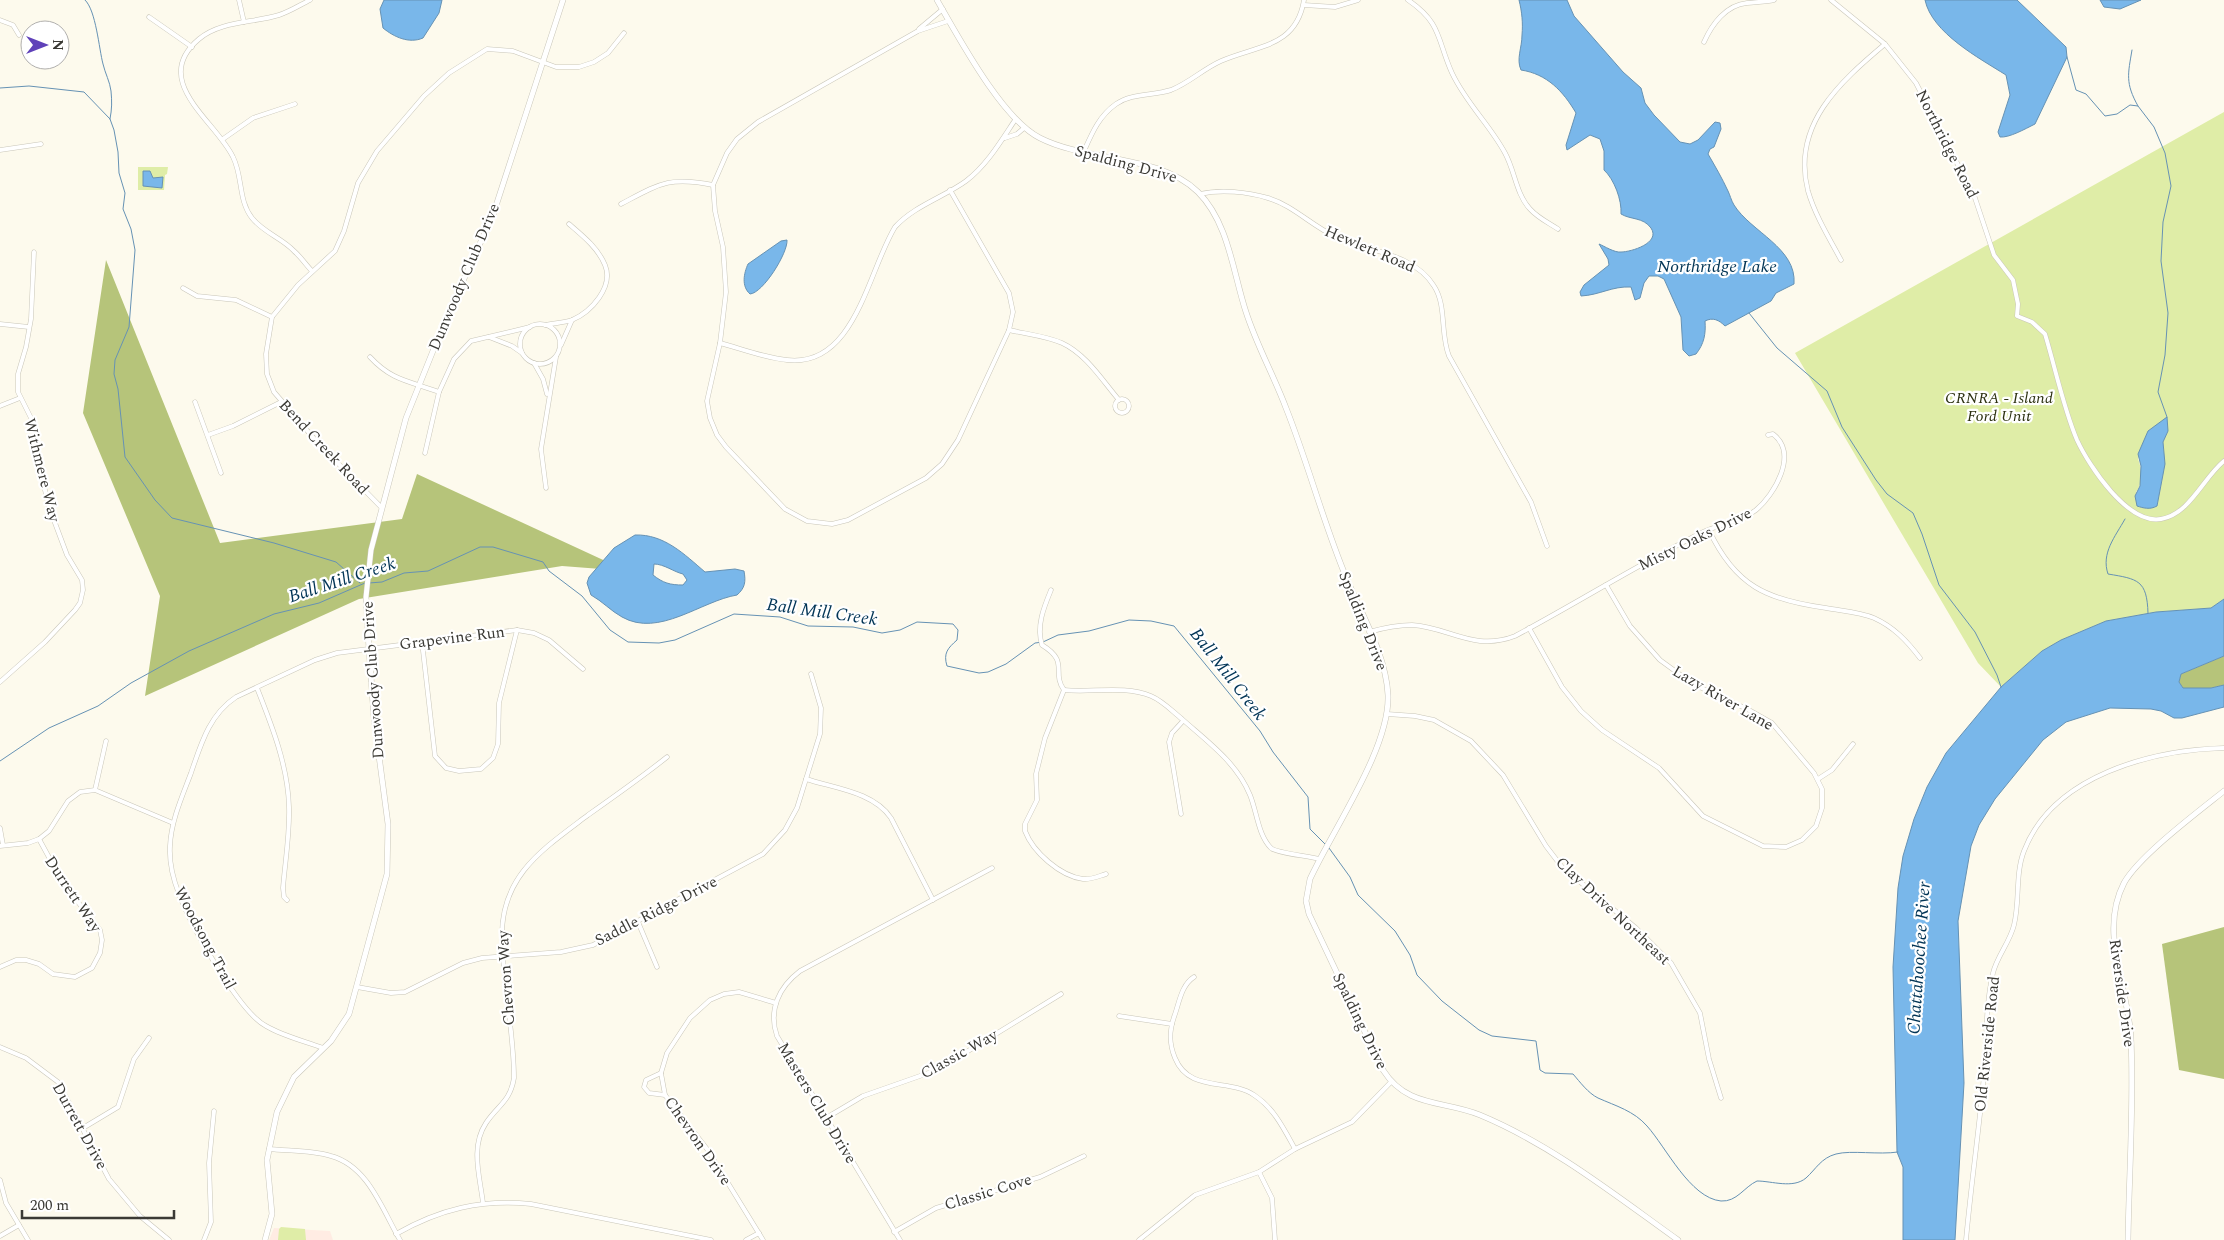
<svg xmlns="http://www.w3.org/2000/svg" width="2224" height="1240" viewBox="0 0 2224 1240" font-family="Spectral,serif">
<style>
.commercial{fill:#ffece3}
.green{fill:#dfeda7;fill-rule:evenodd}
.forest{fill:#b6c47a}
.water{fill:#79b7ea;stroke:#6692b4;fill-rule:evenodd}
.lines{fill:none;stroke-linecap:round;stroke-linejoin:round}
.stream{stroke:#6692b4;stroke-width:1}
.minor-casing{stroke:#c9c6b9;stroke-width:5}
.tertiary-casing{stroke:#c9c6b9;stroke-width:6}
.minor{stroke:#fff;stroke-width:4}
.tertiary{stroke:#fff;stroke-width:5}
.labels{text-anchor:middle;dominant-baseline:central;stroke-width:4.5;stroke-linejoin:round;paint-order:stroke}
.street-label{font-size:16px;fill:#3b3a35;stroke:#fff}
.park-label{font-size:16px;font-style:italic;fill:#2c3111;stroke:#fff}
.water-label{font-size:18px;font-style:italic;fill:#023556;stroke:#fff}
</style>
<rect width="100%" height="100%" fill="#fdfaed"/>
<polygon class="commercial" points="274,1228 330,1231 333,1240 269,1240"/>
<g class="green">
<path d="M2224 112V599L2211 608 2156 612 2106 621 2061 640 2042 651 2001 687 1978 663 1795 353ZM2164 421 2168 431 2163 442 2164 467 2157 506 2136 492C2143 484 2142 468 2138 459L2148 431Z"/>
<polygon points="138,167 168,167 167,174 165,175 164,190 138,190"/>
<polygon points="281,1227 305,1229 306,1240 278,1240 279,1229"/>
</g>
<g class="forest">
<polygon points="106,260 220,543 402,519 417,474 627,571 562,566 359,599 145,696 160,596 83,413"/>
<polygon points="2224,656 2224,685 2211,688 2183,688 2179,682 2181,674"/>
<polygon points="2224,927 2224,1079 2179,1070 2162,944"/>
</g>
<g class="water">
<path d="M384 0H442L439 13 423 38C409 44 394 37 383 28L380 9Z"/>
<path d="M1519 0H1567L1574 16 1623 72 1641 88 1645 103 1654 115 1680 142 1690 144 1698 140 1715 122 1720 123 1721 129 1714 147 1710 149 1708 154C1715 166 1722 178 1728 191 1730 195 1731 200 1734 205 1751 232 1797 248 1794 284L1776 293 1771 301 1725 326C1719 320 1713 317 1705 321 1706 334 1704 344 1696 354L1689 356 1683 350 1681 317 1664 279 1658 276H1649L1644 283 1640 298 1635 300 1631 287C1612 286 1600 295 1581 296L1580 292 1584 285 1609 265 1608 259 1599 244C1604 246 1615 253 1621 252 1631 252 1661 243 1651 228 1643 217 1631 220 1621 214 1622 200 1614 179 1604 170V151L1600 139 1590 135 1567 150 1566 145 1576 113C1563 91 1547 74 1521 70 1516 59 1522 48 1522 35 1523 23 1522 12 1519 0Z"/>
<path d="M1925 0H2017L2066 47 2067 57 2035 124C2025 129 2009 138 2000 137L1998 132 2010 95 2006 75C1979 58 1932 33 1925 0Z"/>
<polygon points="2100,0 2141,0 2120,9 2104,7"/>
<polygon points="143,171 150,171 153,178 163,177 162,188 143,186"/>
<path d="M787 240C788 253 763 293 750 294 741 286 744 273 748 264L781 241Z"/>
<path d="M2167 417 2168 431 2163 442 2165 464 2157 506C2150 510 2143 508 2137 506L2135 496 2140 486 2141 466 2138 454 2148 431Z"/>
<path d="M635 535C664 534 684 554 705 572L735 569 744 571C746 582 745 588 737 595 701 601 659 638 622 617 611 611 602 601 591 595L587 583 589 577 614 548ZM654 564C664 564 674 572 683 574L687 580 683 585C670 585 663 583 653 575Z"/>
<polygon points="2224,599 2224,656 2181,674 2179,682 2183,688 2211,688 2224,685 2224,707 2182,718 2174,718 2161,711 2151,709 2110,708 2066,722 2043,740 1995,799 1979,825 1971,846 1958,921 1964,1083 1955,1240 1903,1240 1903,1167 1897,1152 1893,967 1898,888 1903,856 1914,819 1927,787 1946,753 2001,687 2042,651 2061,640 2106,621 2156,612 2211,608"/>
</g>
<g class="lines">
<g class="stream">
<path d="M85 0C96 10 99 49 103 64 105 73 110 82 111 91 112 101 112 109 110 119"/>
<path d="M2132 50C2128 74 2125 83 2138 106"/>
<polyline points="2067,57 2076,90 2086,94 2105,116 2117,114 2130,105 2138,106 2154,127 2165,153 2171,186 2163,222 2161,261 2168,313 2165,355 2158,392 2167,417"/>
<polyline points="0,88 29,86 84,92 110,119 114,130 118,152 119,173 125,193 123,209 131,229 135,250 129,327 115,360 114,374 118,389 125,457 155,500 172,518 274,543 336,562 360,583"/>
<polyline points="1749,313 1777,348 1827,391 1842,427 1876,480 1887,494 1913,513 1922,534 1939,585 1975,632 1997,675 2001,687"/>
<path d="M2125 519C2115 537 2101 553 2108 574 2138 579 2147 580 2148 613"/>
<path d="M369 583 382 582 404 573 428 571 480 547H493L543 562 549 571 582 596 610 630 628 642 659 643 675 640 734 614 780 617 808 626 853 627 882 633 900 630 917 622 953 624 958 630 957 640C948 648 943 653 947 666L979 673 988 672 1006 664 1035 643 1043 642 1058 635 1089 631 1129 620 1151 621 1174 626 1260 731 1273 752 1308 797 1310 829 1326 845"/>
<polyline points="0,761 49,728 98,706 131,683 189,651 274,614 319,603 365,583"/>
<path d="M1329 848 1350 877 1358 895 1395 931 1410 955 1417 975 1442 1001 1479 1030 1492 1036 1536 1041 1540 1070 1545 1073 1573 1074C1580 1082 1588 1093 1598 1098 1616 1106 1634 1111 1647 1126 1666 1147 1690 1198 1721 1201 1737 1202 1744 1187 1757 1181 1772 1181 1793 1189 1806 1178 1816 1169 1821 1158 1836 1154 1851 1150 1879 1155 1898 1152"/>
</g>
<defs>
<g id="minor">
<polyline points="239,0 244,22"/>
<path d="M310 0C300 5 289 12 279 15 253 23 220 21 199 39 149 81 216 121 233 157 243 177 238 200 252 218 264 233 282 238 294 251 301 257 306 265 312 271"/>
<path d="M1408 0C1442 23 1437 40 1452 73 1466 103 1490 125 1505 153 1515 171 1516 194 1530 209 1538 218 1549 223 1558 229"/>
<path d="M1831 0 1885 44 1916 83 1975 198 1994 255 2013 280 2018 304 2017 316 2032 322 2045 334C2055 367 2064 410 2077 440 2089 466 2128 525 2161 519 2190 514 2203 478 2224 461"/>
<polyline points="1304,5 1335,7 1358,0"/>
<polyline points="149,17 192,47"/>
<polyline points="0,20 13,25 19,35"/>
<polyline points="948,21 918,31 758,122 737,139 727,153 713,185 715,211 723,247 726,292 720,343 707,401 710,418 717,435 726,447 785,509 807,521 832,524 848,520 926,478 942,464 958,440 1009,330 1013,312 1009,293 950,190"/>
<polyline points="919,29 943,9"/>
<path d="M1704 42C1712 24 1726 5 1747 3 1756 2 1765 2 1774 0"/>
<polyline points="1005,138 1017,134 1024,128"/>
<polyline points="223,139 253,118 295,104"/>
<polyline points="0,150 41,144"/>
<path d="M1084 151C1092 133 1099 116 1116 104 1132 93 1152 96 1171 90 1189 83 1203 69 1221 61 1257 45 1296 48 1304 0"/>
<path d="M1200 194C1221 189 1248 192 1268 198 1292 205 1311 225 1334 236 1366 251 1414 253 1434 286 1447 306 1440 334 1449 356L1531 502 1547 546"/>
<path d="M621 204C659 184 669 176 713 185"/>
<path d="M1841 260C1829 238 1815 215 1808 191 1791 125 1840 82 1885 44"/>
<polyline points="183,288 197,296 236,300 272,317"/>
<polyline points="0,324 29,327"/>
<circle cx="540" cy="344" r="20"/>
<path d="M545 325C553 323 564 323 572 320 591 312 614 287 605 265 598 248 583 236 569 224"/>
<path d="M1009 330C1026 334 1046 336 1062 343 1086 354 1102 380 1119 400"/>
<polyline points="489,337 512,346 522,353"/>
<path d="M720 343C742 349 765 358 787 360 855 368 868 271 895 227 914 206 944 197 966 181 987 165 1001 141 1015 120"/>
<polyline points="561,345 572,320"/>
<path d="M370 357C392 381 410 381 439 392L454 359 471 341 530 327"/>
<polyline points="534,363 543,379 547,394"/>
<circle cx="1122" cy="406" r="7"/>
<polyline points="195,402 221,473"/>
<polyline points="0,406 20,398"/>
<polyline points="208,435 233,426 281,402"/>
<polyline points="425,453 439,392"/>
<polyline points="546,488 541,449 556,357"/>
<polyline points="381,507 317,442 274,392 267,374 266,354 272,317 298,285 335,251 344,231 358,183 377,151 424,96 449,73 487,49 513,51 556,67 579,67 594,62 608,53 624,33"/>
<path d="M1709 530C1735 586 1767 600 1826 608 1842 611 1859 612 1874 618 1894 627 1907 641 1920 658"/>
<path d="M1051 590C1044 607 1036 626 1042 645 1070 662 1051 672 1064 690"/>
<polyline points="1529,628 1562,687 1581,711 1602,730 1659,768 1703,816 1763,846 1786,847 1802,840 1816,826 1822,808 1822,789 1814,773 1772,723 1749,710 1693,684 1660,660 1630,626 1606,585"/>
<path d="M1369 632C1383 628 1397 625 1412 625 1449 627 1474 652 1515 636 1577 603 1637 565 1701 533 1718 524 1740 523 1756 510 1774 495 1799 454 1773 434L1768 435"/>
<polyline points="422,642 435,756 446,768 459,771 481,769 493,758 498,744 499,703 517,630"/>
<polyline points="0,682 45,642 75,610 80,603 83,590 82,580 67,555 49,507 44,486 34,424 18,392 18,374 26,347 31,319 34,252"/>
<path d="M257 688C272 726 288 766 289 807 290 834 285 862 283 888L284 897 287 900"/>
<path d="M1064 690C1091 693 1125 685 1151 696 1163 701 1172 711 1182 719 1208 742 1237 763 1250 795 1257 812 1258 835 1271 848 1276 853 1309 856 1319 859"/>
<path d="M1064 690 1045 738 1036 774 1037 800 1025 824V831C1033 852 1060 876 1083 879 1091 880 1099 876 1106 874"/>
<polyline points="1387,714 1415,716 1434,720 1471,741 1503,775 1546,846 1562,867 1636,928 1671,963 1700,1013 1709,1059 1721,1098"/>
<path d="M806 779C834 788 874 792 891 818L933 900"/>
<polyline points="1818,779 1832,770 1853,744"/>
<polyline points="95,790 106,741"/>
<polyline points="1181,814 1169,742 1172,733 1183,721"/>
<polyline points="0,828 3,845"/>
<polyline points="0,846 28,843 39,839 49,831 68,801 80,792 95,790 173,823"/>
<polyline points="638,922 657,967"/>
<polyline points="0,967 16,960 26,960 39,964 53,974 75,977 92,968 100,953 102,940 100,930 63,883 39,839"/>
<path d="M1194 977C1181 985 1179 1004 1174 1017 1169 1032 1169 1044 1175 1058 1189 1093 1229 1078 1254 1095 1274 1108 1284 1129 1295 1149"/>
<polyline points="357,987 391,993 405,992 463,963 482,958 561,952 593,945 763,854 785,830 797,808 820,734 821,708 811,674"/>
<polyline points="1119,1016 1172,1024"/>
<polyline points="0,1047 26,1058 58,1082 109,1179 140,1216 169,1240"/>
<path d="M323 1048C304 1041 283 1036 266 1026 239 1012 190 924 179 894 173 879 169 863 170 846 171 821 182 797 191 773 201 744 209 715 236 697L315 660 337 653 517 630 534 633 549 640 583 669"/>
<polyline points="661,1073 646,1080 644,1087 649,1093 665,1095"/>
<polyline points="826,1118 863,1096 937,1070 1061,994"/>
<polyline points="83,1128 118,1107 134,1059 149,1038"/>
<path d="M269 1149C289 1151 312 1150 331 1156 368 1166 382 1209 400 1240"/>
<polyline points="1259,1172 1272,1198 1275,1240"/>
<polyline points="0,1180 6,1203 28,1240"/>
<path d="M483 1203C480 1177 470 1147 486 1123 498 1105 510 1102 514 1078 514 1032 503 985 502 939 500 876 543 849 588 815 615 796 642 777 667 757"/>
<polyline points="894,1232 936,1208 1040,1177 1084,1156"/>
<path d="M396 1234C440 1209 481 1199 531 1204L711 1240"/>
<polyline points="0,1236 19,1225"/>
<polyline points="204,1240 211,1222 209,1163 214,1111"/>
<polyline points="746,1240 759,1233"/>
<polyline points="763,1240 707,1149 665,1095 661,1073 667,1053 690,1018 710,1000 724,994 739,992 776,1003"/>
<path d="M900 1240 777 1036C768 1010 779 987 800 971L992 868"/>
<polyline points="1139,1240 1195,1195 1259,1172 1295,1149 1352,1122 1391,1082"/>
<path d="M1966 1240C1971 1185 1979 1130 1984 1075 1987 1042 1985 1006 1993 973 1997 956 2010 942 2014 925 2020 901 2015 874 2024 851 2053 775 2152 750 2224 748"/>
</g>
<g id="tertiary">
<path d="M937 0C959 38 1002 119 1040 138 1087 162 1159 154 1198 192 1229 223 1233 273 1246 312 1257 346 1274 376 1286 408 1308 463 1323 522 1346 577 1361 614 1386 654 1388 695 1390 748 1333 829 1310 879L1306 901 1309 914 1383 1070C1407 1108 1443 1100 1480 1115 1552 1145 1615 1195 1678 1240"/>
<polyline points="265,1240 272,1214 267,1160 277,1112 294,1077 331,1041 349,1014 387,874 388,824 374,718 369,649 366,597 371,550 406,418 447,316 493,215 563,0"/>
<path d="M2128 1240C2129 1173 2134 1106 2131 1039 2129 988 2098 933 2124 883 2139 856 2199 811 2224 791"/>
</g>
</defs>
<use href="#minor" class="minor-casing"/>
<use href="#tertiary" class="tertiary-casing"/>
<use href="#minor" class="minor"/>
<use href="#tertiary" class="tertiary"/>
</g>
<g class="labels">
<g class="street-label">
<text transform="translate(1947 144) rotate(63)">Northridge Road</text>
<text transform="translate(1126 164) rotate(15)">Spalding Drive</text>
<text transform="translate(1370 249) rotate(23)">Hewlett Road</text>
<text transform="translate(464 277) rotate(-67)">Dunwoody Club Drive</text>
<text transform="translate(324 447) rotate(47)">Bend Creek Road</text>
<text transform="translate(42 470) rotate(76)">Withmere Way</text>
<text transform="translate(1695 539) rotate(-26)">Misty Oaks Drive</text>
<text transform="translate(1363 621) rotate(68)">Spalding Drive</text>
<text transform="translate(452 638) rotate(-7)">Grapevine Run</text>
<text transform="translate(373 680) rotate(-94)">Dunwoody Club Drive</text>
<text transform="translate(1723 698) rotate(30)">Lazy River Lane</text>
<text transform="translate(73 894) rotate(56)">Durrett Way</text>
<text transform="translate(656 911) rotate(-27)">Saddle Ridge Drive</text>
<text transform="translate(1613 911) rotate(43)">Clay Drive Northeast</text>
<text transform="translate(205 938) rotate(62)">Woodsong Trail</text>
<text transform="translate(506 978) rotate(-94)">Chevron Way</text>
<text transform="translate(2122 993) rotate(82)">Riverside Drive</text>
<text transform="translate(1360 1021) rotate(64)">Spalding Drive</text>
<text transform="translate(1987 1044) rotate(-84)">Old Riverside Road</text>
<text transform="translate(959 1054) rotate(-29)">Classic Way</text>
<text transform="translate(817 1103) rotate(59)">Masters Club Drive</text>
<text transform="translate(80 1126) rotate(61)">Durrett Drive</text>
<text transform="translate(698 1141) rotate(55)">Chevron Drive</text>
<text transform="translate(988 1192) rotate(-17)">Classic Cove</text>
</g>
<g class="park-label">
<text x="1999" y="398">CRNRA - Island<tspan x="1999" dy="18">Ford Unit</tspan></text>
</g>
<g class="water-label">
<text x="1717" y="266">Northridge Lake</text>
<text transform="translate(342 580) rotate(-18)">Ball Mill Creek</text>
<text transform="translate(822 612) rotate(8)">Ball Mill Creek</text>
<text transform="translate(1228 674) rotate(52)">Ball Mill Creek</text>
<text transform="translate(1919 958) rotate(-86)">Chattahoochee River</text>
</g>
</g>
<g transform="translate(45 45) rotate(90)"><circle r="24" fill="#ffffff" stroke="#b1b0ae"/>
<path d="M0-4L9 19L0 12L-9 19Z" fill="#5f41b9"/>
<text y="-8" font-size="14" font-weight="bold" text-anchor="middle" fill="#3b3a35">N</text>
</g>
<path d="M22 1210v8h152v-8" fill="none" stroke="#3b3a35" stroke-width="2.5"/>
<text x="30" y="1210" font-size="15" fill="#3b3a35" stroke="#ffffff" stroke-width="4" paint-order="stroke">200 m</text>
</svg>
